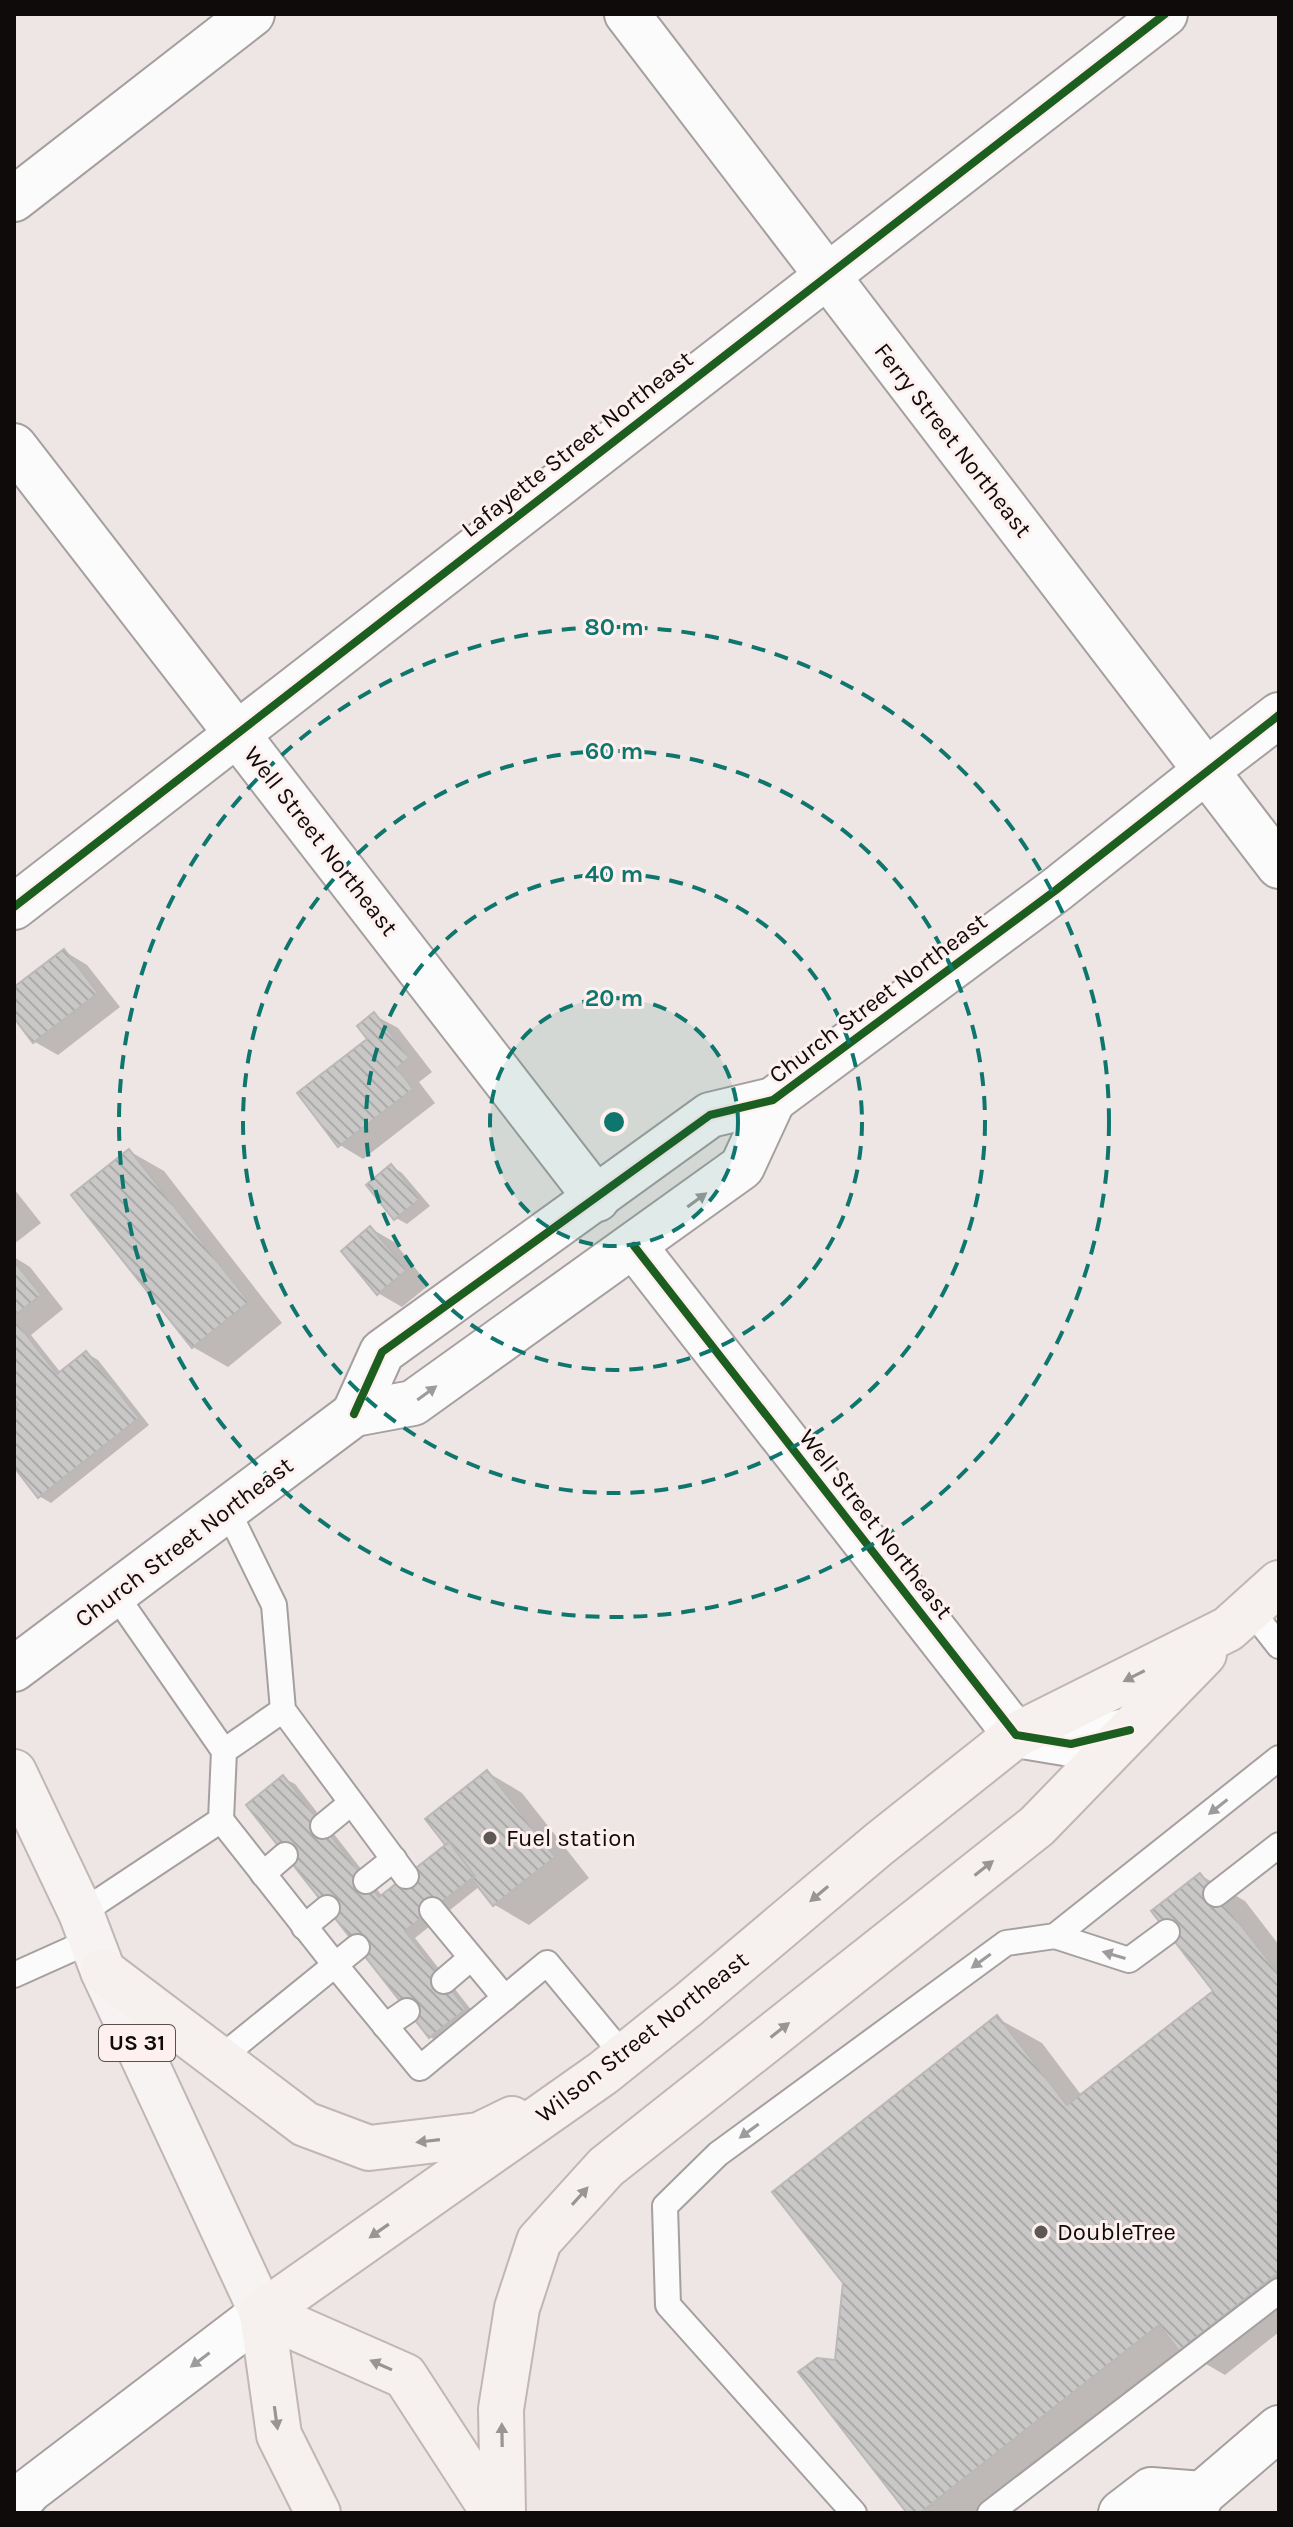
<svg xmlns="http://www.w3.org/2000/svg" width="1293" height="2527" viewBox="0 0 1293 2527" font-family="Karla,sans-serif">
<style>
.shadow{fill:#0003}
.building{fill:url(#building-back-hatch);stroke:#bab8b8;stroke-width:2}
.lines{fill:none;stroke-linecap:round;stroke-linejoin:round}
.service-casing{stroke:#a5a09f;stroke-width:28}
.minor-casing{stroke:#a5a09f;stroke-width:48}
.tertiary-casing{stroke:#a5a09f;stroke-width:48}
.primary-casing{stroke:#c0b6b4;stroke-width:48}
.trunk-casing{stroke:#c0b6b4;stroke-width:48}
.service{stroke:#fcfbfb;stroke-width:24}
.minor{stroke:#fcfbfb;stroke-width:44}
.tertiary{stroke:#fcfbfb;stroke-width:44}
.primary{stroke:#f7f3f2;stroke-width:44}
.trunk{stroke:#f6f0ef;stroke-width:44}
.cycleway-casing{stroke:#fef0ee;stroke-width:13}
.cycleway{stroke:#1b5e20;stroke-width:8}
.oneway{fill:#9d9b9b}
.oneway2{fill:#9a9493}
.ring{fill:none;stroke:#0f766e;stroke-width:4;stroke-dasharray:14 10}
.poi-dot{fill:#5d5856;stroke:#fef0ee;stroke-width:3}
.labels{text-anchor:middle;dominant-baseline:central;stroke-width:6;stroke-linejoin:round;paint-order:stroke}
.shield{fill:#fef0ee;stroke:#57504e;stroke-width:2}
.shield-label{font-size:22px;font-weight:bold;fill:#0f0b0a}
.street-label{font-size:24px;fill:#0f0b0a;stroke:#fef0ee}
.poi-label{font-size:24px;fill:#0f0b0a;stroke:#fef0ee;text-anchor:start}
.centre{fill:#0f766e;stroke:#fef0ee;stroke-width:4}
.ring-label{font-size:24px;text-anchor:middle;font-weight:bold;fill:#0f766e;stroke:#fef0ee;stroke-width:6;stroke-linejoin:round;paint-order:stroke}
</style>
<defs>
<pattern id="building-back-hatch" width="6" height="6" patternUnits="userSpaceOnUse" patternTransform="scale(2)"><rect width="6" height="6" fill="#c9c8c7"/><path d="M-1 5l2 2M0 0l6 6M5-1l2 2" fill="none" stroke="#abaaaa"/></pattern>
</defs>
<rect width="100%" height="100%" fill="#eee6e4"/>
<g class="shadow">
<polygon points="64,951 87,965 120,1007 58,1055 35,1042 14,1015 14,989"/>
<polygon points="374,1015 398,1028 432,1072 419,1082 435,1103 363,1159 340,1145"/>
<polygon points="129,1151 164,1171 282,1323 228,1367 193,1347"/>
<polygon points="391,1166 402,1173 430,1206 407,1224 396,1218"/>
<polygon points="14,1189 41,1223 14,1244"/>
<polygon points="370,1228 394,1242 429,1285 402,1307 378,1293"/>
<polygon points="14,1257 30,1267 63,1309 31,1335 61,1373 86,1353 98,1360 149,1425 51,1503 39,1496 14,1464 14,1410 21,1405 14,1397"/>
<polygon points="487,1772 522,1793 589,1878 529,1925 495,1905 480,1886 415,1938 476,2016 441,2043 430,2037 283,1778 295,1784 383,1897 448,1845"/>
<polygon points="1200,1875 1245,1901 1279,1945 1279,2332 1225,2375 1194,2357 997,2513 910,2513 836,2362 997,2018 1042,2043 1082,2096 1216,1991"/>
</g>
<g class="building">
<polygon points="64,949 98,993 33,1043 14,1018 14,987"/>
<polygon points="374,1012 409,1058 397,1068 413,1089 338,1147 297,1093 367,1039 357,1026"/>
<polygon points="129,1149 249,1302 192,1348 71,1195"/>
<polygon points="391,1164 420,1199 394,1220 366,1185"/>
<polygon points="370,1226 407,1270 377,1295 341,1251"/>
<polygon points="14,1261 41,1295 14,1316"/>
<polygon points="14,1319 57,1374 86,1351 139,1418 38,1498 14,1467 14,1408 18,1405 14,1400"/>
<polygon points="487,1770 555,1857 493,1906 425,1819"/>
<polygon points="283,1775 379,1897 449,1842 475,1876 405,1931 466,2009 429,2038 246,1805"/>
<polygon points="1200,1873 1279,1974 1279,2272 1179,2351 1159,2325 920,2513 907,2513 798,2372 817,2358 835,2360 843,2283 772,2192 997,2015 1067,2105 1213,1991 1151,1911"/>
</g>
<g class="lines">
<defs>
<g id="service">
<polyline points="228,1511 274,1605 283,1710 406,1876"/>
<polyline points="115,1594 224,1751"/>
<polyline points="1250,1609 1279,1646"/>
<polyline points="221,1820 336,1966 420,2068 547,1963 624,2056"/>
<polyline points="323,1826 351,1803"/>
<polyline points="263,1874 285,1855"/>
<polyline points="366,1881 394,1859"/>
<polyline points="1216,1894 1279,1845"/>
<polyline points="432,1910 505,1998"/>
<polyline points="81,1913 221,1820 224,1751 283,1710"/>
<polyline points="304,1927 327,1908"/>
<polyline points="1055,1936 1129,1960 1167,1932"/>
<polyline points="14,1975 92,1940"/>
<polyline points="444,1981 471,1958"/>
<polyline points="385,2026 407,2011"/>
<polyline points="219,2059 357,1947"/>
<polyline points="854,2513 668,2305 665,2206 718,2154 1006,1943 1055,1936 1279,1758"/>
<polyline points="990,2513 1279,2291"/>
</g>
<g id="minor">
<polyline points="627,14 1279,866"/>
<polyline points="14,199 252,14"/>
<polyline points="14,446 597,1199"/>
<polyline points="1207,770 1279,715"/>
<polyline points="14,907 1165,14"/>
<polyline points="1121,2513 1151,2490 1202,2494"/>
<polyline points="1193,2513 1202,2494 1279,2428"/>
</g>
<g id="tertiary">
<polyline points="634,1246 1016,1735 1071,1744 1130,1730"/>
<polyline points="354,1414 382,1352 710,1115 773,1100 1056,890 1207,770"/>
<polyline points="14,1669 354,1414 413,1403 742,1167 773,1100"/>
<polyline points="14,2508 30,2490 262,2313"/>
</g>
<polyline id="primary" points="14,1772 81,1913 103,1971 262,2313"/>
<g id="trunk">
<polyline points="103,1971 305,2124 369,2148 479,2135 512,2119"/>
<polyline points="262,2313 603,2073 688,2005 879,1844 1016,1735 1228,1629 1279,1583"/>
<polyline points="262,2313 405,2376 494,2513"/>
<polyline points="262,2313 279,2435 318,2513"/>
<polyline points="503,2513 501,2409 517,2308 539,2241 606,2167 1037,1826 1204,1654"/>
</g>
</defs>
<use href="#service" class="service-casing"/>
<use href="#minor" class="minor-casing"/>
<use href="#tertiary" class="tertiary-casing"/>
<use href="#primary" class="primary-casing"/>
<use href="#trunk" class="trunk-casing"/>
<use href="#service" class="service"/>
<use href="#minor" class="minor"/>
<use href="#tertiary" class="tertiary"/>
<use href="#primary" class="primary"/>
<use href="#trunk" class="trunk"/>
<defs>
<g id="cycleway">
<polyline points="14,907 1165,14"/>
<polyline points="634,1246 1016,1735 1071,1744 1130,1730"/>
<polyline points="354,1414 382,1352 710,1115 773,1100 1056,890 1279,715"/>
</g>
</defs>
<use href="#cycleway" class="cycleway-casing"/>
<use href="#cycleway" class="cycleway"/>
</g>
<defs><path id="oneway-solid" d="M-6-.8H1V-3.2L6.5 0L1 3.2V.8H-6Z" transform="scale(2)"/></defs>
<g class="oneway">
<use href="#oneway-solid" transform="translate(697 1200) rotate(-36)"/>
<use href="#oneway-solid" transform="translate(427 1393) rotate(-36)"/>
<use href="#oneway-solid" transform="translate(1218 1807) rotate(142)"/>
<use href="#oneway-solid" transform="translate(1114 1955) rotate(-163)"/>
<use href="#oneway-solid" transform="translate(981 1961) rotate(144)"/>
<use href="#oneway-solid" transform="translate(749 2131) rotate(144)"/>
<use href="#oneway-solid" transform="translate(200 2360) rotate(143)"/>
</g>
<g class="oneway2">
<use href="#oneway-solid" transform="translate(1134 1676) rotate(153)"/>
<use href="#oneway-solid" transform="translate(984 1868) rotate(-38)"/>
<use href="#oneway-solid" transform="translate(819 1894) rotate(140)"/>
<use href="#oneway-solid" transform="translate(780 2030) rotate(-38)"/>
<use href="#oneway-solid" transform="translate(428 2141) rotate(173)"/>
<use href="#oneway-solid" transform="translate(580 2196) rotate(-48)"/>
<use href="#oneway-solid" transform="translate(379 2231) rotate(145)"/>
<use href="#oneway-solid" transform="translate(381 2365) rotate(-156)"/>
<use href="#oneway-solid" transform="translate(276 2418) rotate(82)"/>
<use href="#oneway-solid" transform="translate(502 2435) rotate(-91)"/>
</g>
<circle cx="614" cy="1122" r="124" fill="#0f766e" fill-opacity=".12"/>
<g class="ring">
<circle cx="614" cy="1122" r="124"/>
<circle cx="614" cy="1122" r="248"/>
<circle cx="614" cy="1122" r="371"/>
<circle cx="614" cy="1122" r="495"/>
</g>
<g class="poi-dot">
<circle cx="490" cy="1838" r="8"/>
<circle cx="1041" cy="2232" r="8"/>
</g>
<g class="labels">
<rect class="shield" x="99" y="2025" width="76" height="36" rx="6"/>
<g class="shield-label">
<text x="137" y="2043">US 31</text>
</g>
<g class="street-label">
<text transform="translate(953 440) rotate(52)">Ferry Street Northeast</text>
<text transform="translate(577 444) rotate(-38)">Lafayette Street Northeast</text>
<text transform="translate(321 841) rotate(52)">Well Street Northeast</text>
<text transform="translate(878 998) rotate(-37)">Church Street Northeast</text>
<text transform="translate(876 1524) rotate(52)">Well Street Northeast</text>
<text transform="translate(184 1542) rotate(-37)">Church Street Northeast</text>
<text transform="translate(642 2037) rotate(-38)">Wilson Street Northeast</text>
</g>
<g class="poi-label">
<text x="506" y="1838">Fuel station</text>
<text x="1057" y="2232">DoubleTree</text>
</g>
</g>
<circle cx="614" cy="1122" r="12" class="centre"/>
<g class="ring-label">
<text x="614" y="635">80 m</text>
<text x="614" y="759">60 m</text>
<text x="614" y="882">40 m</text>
<text x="614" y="1006">20 m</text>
</g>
<rect width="1293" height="2527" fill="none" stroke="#0f0b0a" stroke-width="32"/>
</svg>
